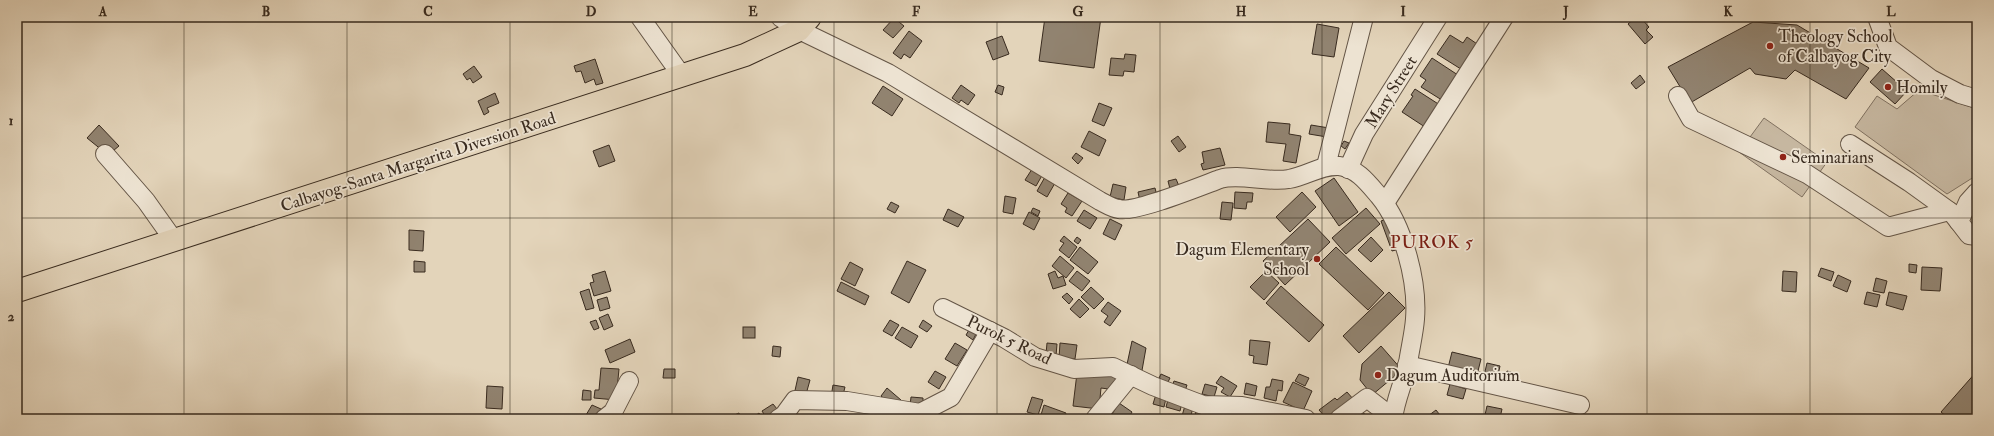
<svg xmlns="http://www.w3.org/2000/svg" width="1994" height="436" viewBox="0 0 1994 436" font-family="'IM FELL Double Pica',serif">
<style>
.green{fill:#c6b7a0;stroke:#807160}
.building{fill:#918370;stroke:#392b1f}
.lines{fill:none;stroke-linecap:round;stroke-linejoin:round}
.minor-casing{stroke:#645546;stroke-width:20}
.highway-casing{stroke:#392b1f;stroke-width:24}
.minor{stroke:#ede3d2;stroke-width:18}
.highway{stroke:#e3d4ba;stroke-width:22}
.grid{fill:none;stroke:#392b1f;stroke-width:1;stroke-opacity:0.55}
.poi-dot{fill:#8f2418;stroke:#ede3d2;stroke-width:1.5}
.labels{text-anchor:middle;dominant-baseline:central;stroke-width:3.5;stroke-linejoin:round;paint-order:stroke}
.poi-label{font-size:17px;fill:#392b1f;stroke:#ede3d2;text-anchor:start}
.street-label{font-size:17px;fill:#392b1f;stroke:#ede3d2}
.neighbourhood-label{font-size:18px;letter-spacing:1px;fill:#7a1f14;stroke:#ede3d2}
.neatline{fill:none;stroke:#392b1f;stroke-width:1.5}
.grid-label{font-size:13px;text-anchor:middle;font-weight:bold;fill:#392b1f}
</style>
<rect width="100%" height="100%" fill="#e3d4ba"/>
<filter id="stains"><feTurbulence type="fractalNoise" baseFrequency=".005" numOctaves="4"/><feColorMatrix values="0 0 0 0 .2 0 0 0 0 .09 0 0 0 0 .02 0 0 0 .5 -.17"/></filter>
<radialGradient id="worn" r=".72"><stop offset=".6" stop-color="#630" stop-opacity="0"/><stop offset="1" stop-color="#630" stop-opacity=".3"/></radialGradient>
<g class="green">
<polygon points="1919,90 1977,109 1977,175 1947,194 1855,127 1877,96 1897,109"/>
<polygon points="1764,118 1827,162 1802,197 1739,152"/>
</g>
<g class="building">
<polygon points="1045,17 1101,17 1094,68 1039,61"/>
<polygon points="1636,17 1640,17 1649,27 1646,30 1653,37 1645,44 1628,24"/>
<polygon points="894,18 904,26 893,38 883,30"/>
<polygon points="1753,22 1797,25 1869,68 1846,99 1795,70 1786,79 1755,74 1750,68 1690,103 1668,67"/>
<polygon points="1317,24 1339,28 1334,57 1312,54"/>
<polygon points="909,31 922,41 910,58 904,54 901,59 893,53"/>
<polygon points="1450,35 1463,43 1467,37 1480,46 1464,71 1437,54"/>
<polygon points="1002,36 1009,54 993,60 986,42"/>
<polygon points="1125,54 1136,55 1134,72 1124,71 1123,76 1109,75 1111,58 1124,59"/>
<polygon points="1432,58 1461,77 1445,102 1421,87 1426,80 1420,76"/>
<polygon points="595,59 603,83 596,85 594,79 585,83 581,71 576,72 574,66"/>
<polygon points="474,66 482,77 473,83 470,78 467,80 463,74"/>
<polygon points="1882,69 1907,91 1895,104 1870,82"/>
<polygon points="1640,75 1645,82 1636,89 1631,83"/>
<polygon points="961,85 975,95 968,105 961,100 959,103 952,98"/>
<polygon points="998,85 1004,87 1002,95 995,92"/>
<polygon points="883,86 903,99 892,116 872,103"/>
<polygon points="1415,89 1443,107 1428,129 1402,112 1413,96 1411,95"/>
<polygon points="495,93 499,103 487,108 489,112 484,115 478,101"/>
<polygon points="1099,103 1112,108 1104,126 1092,121"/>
<polygon points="1268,122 1290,124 1289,134 1301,136 1296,163 1283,161 1286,144 1266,142"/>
<polygon points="99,125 119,146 108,155 87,138"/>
<polygon points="1311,125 1329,128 1327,137 1309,134"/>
<polygon points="1089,131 1106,140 1099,156 1081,147"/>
<polygon points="1178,136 1186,147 1179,152 1171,141"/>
<polygon points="1344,141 1349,143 1345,149 1341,146"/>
<polygon points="609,145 615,161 599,167 593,151"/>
<polygon points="1220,148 1225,165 1203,170 1201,164 1204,163 1202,152"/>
<polygon points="1076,153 1083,158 1078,164 1072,158"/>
<polygon points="1034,166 1044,172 1036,186 1025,180"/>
<polygon points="1045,177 1055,183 1047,197 1037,191"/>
<polygon points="1334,178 1358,212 1339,226 1315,191"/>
<polygon points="1176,179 1179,186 1170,189 1168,181"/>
<polygon points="1113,184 1126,187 1124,200 1110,197"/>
<polygon points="1155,188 1157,196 1140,201 1138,192"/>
<polygon points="1235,192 1253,193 1252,202 1247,202 1246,209 1234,208"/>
<polygon points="1302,192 1316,207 1290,232 1276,217"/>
<polygon points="1068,193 1082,201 1072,216 1065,212 1067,208 1061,204"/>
<polygon points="1005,196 1016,198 1013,214 1003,212"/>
<polygon points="891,202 899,206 895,213 887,209"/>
<polygon points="1222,202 1233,203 1231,220 1220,219"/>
<polygon points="1033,208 1040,211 1038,216 1031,212"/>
<polygon points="1366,208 1380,224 1346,254 1332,238"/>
<polygon points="948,209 964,217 958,227 943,220"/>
<polygon points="1084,210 1097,218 1090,229 1077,221"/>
<polygon points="1029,212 1040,218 1034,230 1023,224"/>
<polygon points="1390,218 1403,248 1392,251 1381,221"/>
<polygon points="1110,219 1122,225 1115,240 1103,234"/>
<polygon points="1308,219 1330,242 1285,285 1263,261"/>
<polygon points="409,230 424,231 423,251 409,250"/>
<polygon points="1064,236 1077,247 1069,258 1059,250 1064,243 1060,241"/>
<polygon points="1077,237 1081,240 1078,244 1074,241"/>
<polygon points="1371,237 1383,250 1371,262 1358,250"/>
<polygon points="1080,247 1098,262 1088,274 1070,260"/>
<polygon points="1336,247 1384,293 1368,310 1319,264"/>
<polygon points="1060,256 1074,268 1066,278 1052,266"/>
<polygon points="414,261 425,262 425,272 414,272"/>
<polygon points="907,261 926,270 909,303 891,293"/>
<polygon points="850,262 863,269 855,286 841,279"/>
<polygon points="1909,264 1917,265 1916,273 1909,272"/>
<polygon points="1922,267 1942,268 1940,291 1921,290"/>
<polygon points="1821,268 1834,272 1831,281 1818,276"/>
<polygon points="605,271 611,291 594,296 590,283 594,282 592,275"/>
<polygon points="1055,271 1058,278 1063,276 1066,285 1053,289 1048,274"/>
<polygon points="1077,271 1090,281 1082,291 1069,281"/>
<polygon points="1266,271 1279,283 1264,300 1250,287"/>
<polygon points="1783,271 1797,272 1796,292 1782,291"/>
<polygon points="1838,275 1851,281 1847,292 1833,286"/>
<polygon points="1876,278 1887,281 1884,293 1873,291"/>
<polygon points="841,282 869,296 865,305 837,291"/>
<polygon points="1281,286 1324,325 1309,342 1266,303"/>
<polygon points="1091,287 1104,299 1094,309 1081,297"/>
<polygon points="589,289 594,308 586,310 580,292"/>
<polygon points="1389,292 1405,308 1359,353 1343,336"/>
<polygon points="1867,292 1880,295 1877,307 1864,304"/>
<polygon points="1889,292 1907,296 1903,310 1886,305"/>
<polygon points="1067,293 1073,299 1069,304 1062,297"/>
<polygon points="607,297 610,308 600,311 597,300"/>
<polygon points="1079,299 1089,309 1080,318 1070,309"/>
<polygon points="1108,302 1121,311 1110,326 1104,322 1108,316 1101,311"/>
<polygon points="608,314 613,326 604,330 599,318"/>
<polygon points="596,320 599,328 594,330 590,322"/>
<polygon points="890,320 899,325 892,336 883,331"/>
<polygon points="923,320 932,326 927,332 919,327"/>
<rect x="743" y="327" width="12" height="11"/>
<polygon points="902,327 918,336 911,348 895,338"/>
<polygon points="969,330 976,334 973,340 966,335"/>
<polygon points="630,339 635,352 610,363 605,350"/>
<polygon points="1250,340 1270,342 1267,365 1253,363 1254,356 1249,355"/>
<polygon points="1132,341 1146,348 1141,376 1126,369"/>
<polygon points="955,343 967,350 957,366 945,359"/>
<polygon points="1047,343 1057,344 1056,356 1046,354"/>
<polygon points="1060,343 1077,345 1075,359 1059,358"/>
<polygon points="773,346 781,347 780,357 772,356"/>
<polygon points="1381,346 1402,370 1372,395 1360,380 1362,364"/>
<polygon points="1452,352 1481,359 1476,379 1447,372"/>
<polygon points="1487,363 1500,366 1496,384 1483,380"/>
<polygon points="601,368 619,369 616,400 594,398 595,390 599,390"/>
<polygon points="664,369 675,369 675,378 663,378"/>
<polygon points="935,371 946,377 939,389 928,382"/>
<polygon points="1507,371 1514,373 1511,385 1504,383"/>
<polygon points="1977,371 1977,419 1949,419 1941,412"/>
<polygon points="1077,373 1118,375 1116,390 1101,388 1099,409 1073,406"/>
<polygon points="1161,374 1170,378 1166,386 1157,382"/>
<polygon points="1299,374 1309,378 1305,386 1295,381"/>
<polygon points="1221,376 1237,386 1230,397 1221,392 1224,388 1216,383"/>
<polygon points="798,377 810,380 805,398 794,395"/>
<polygon points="1272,379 1283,381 1282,391 1278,390 1276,401 1264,398 1266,387 1270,387"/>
<polygon points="1174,381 1187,385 1184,394 1171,389"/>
<polygon points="1293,382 1312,391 1303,411 1283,402"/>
<polygon points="1246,383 1257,386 1255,396 1244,394"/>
<polygon points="1205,384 1217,387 1214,397 1202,394"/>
<polygon points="1450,384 1466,389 1463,399 1447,395"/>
<polygon points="833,385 845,387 842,399 831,397"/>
<polygon points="487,386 503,387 502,409 486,408"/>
<polygon points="887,388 901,400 894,407 881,396"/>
<polygon points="583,390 591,391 591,400 582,400"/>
<polygon points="1157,391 1167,394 1164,407 1153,404"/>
<polygon points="1347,392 1354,400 1330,419 1327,419 1319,410 1335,398 1337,400"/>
<polygon points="1169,396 1183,399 1180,411 1166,407"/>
<polygon points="911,397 923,398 923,407 910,406"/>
<polygon points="1032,397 1043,400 1038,415 1027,412"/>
<polygon points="1186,402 1194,404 1190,419 1185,419 1186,417 1182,416"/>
<polygon points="1119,403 1132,412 1128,419 1109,419"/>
<polygon points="773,404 782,415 776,419 767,419 762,411"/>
<polygon points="592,405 601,409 596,419 586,415"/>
<polygon points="1044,405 1066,413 1064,419 1024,419 1025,414 1040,418"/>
<polygon points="1196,406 1214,407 1213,419 1195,419"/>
<polygon points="1487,406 1502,409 1500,418 1485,415"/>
<polygon points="1359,409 1370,419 1348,419"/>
<polygon points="1436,410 1443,419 1424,419"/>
<polygon points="739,413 741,419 731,419 730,417"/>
<polygon points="759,413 763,419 751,419"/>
<polygon points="1219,415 1232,417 1231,419 1219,419"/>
</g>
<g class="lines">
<defs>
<g id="minor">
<polyline points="640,17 682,76"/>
<path d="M780 17 799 30 888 73 1100 201C1106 204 1112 208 1119 209 1135 213 1201 186 1220 179 1239 173 1268 183 1289 179 1307 176 1320 165 1339 166 1357 168 1368 183 1379 196 1403 225 1418 281 1415 319 1414 333 1410 349 1408 363 1404 382 1395 400 1393 419"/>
<polyline points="1877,17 1888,47 1931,79 1960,94 1977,99"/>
<polyline points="1678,96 1691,119 1807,174 1888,227 1949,211"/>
<polyline points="1850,144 1909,182 1952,213 1959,222"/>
<polyline points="105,154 146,201 173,239"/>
<polyline points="1326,166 1364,17"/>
<polyline points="1348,169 1364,134 1438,17"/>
<polyline points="1977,192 1968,202 1959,222 1969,235 1977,236"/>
<polyline points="1385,203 1504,17"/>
<polyline points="943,308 1004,338 1035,357 1074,369 1113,367 1153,386 1203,405 1242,406 1306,419"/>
<polyline points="1407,365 1580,405"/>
<polyline points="604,419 613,412 629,381"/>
<polyline points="778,419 784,415 795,400 847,401 920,413 951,397 990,331"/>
<polyline points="1095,419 1131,375"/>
<polyline points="1339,419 1367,398 1393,418"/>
</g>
<polyline id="highway" points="17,291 745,55 799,30 810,17"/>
</defs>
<use href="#minor" class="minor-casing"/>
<use href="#highway" class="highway-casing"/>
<use href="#minor" class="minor"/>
<use href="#highway" class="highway"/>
</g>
<path class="grid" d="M184 17V419M347 17V419M510 17V419M672 17V419M834 17V419M997 17V419M1160 17V419M1322 17V419M1484 17V419M1647 17V419M1810 17V419M17 218H1977"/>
<g class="poi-dot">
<circle cx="1770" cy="46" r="4"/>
<circle cx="1888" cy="87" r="4"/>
<circle cx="1783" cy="157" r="4"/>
<circle cx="1317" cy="259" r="4"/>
<circle cx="1378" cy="375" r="4"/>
</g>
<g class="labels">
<g class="poi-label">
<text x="1778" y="36">Theology School<tspan x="1778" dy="20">of Calbayog City</tspan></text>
<text x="1896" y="87">Homily</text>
<text x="1791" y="157">Seminarians</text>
<text x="1309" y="249" text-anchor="end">Dagum Elementary<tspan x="1309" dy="20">School</tspan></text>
<text x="1386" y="375">Dagum Auditorium</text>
</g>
<g class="street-label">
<text transform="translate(1391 92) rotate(-58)">Mary Street</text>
<text transform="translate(418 162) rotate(-18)">Calbayog-Santa Margarita Diversion Road</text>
<text transform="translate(1009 340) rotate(26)">Purok 5 Road</text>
</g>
<g class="neighbourhood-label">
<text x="1432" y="242">PUROK 5</text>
</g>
</g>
<rect width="1994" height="436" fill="none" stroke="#e3d4ba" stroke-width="44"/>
<rect x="22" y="22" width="1950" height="392" class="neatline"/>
<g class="grid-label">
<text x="103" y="16">A</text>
<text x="266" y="16">B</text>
<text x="428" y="16">C</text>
<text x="591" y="16">D</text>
<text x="753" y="16">E</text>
<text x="916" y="16">F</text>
<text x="1078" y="16">G</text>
<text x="1241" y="16">H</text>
<text x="1403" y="16">I</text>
<text x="1566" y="16">J</text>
<text x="1728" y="16">K</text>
<text x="1891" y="16">L</text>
<text x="11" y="125">1</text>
<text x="11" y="321">2</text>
</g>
<rect width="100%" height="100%" filter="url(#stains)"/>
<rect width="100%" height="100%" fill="url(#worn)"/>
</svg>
